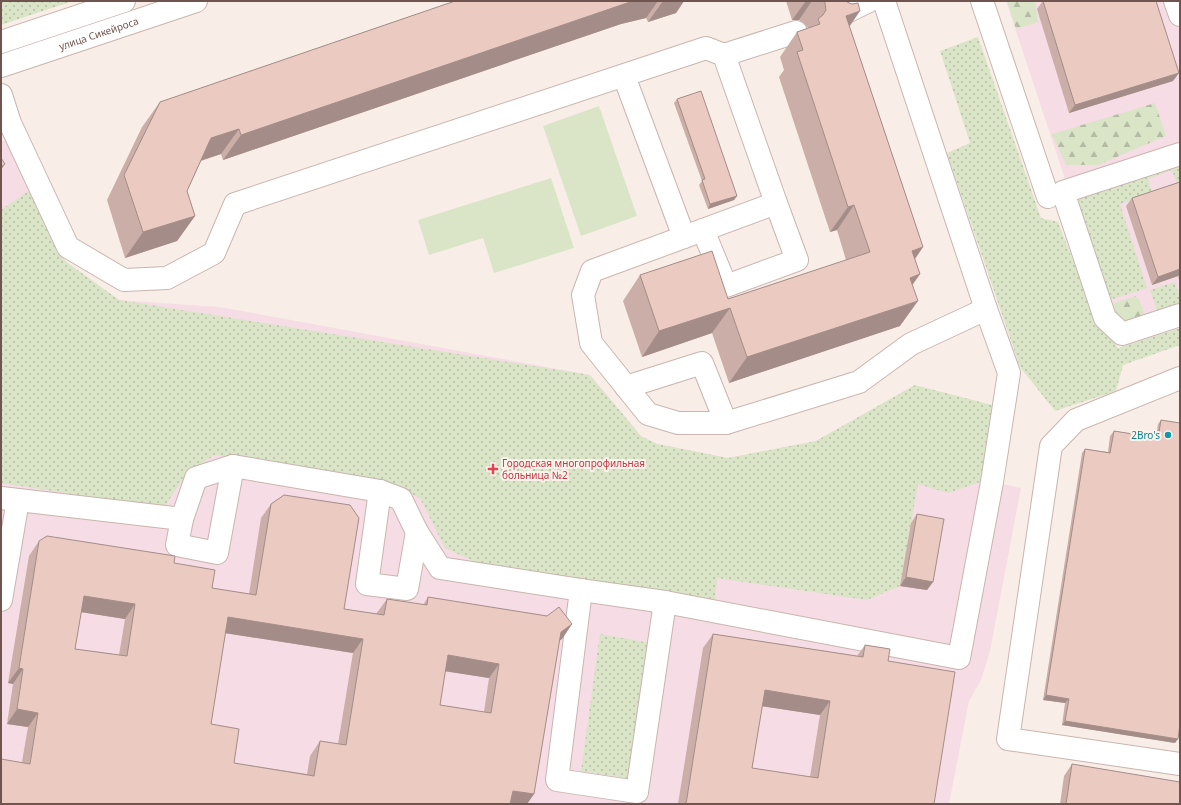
<svg xmlns="http://www.w3.org/2000/svg" width="1181" height="805" viewBox="0 0 1181 805" font-family="'Noto Sans',sans-serif">
<style>
.medical{fill:#f6dce4}
.grass{fill:url(#grass-dots)}
.forest{fill:url(#forest-firs)}
.green{fill:#dae5c7}
.lines{fill:none;stroke-linecap:round;stroke-linejoin:round}
.minor-casing{stroke:#c9b5af;stroke-width:24}
.minor{stroke:#fff;stroke-width:22}
.wall{fill:#caaea7;fill-rule:evenodd}
.shaded-wall{fill:#a48d88}
.building{fill:#ebcac2;stroke:#a48d88;fill-rule:evenodd}
.culture-dot{fill:#0f9aa8;stroke:#fcf3ed;stroke-width:1.5}
.health-dot{fill:#e0444e;stroke:#fcf3ed;stroke-width:1.5}
.labels{text-anchor:middle;dominant-baseline:central;stroke-width:4;stroke-linejoin:round;paint-order:stroke}
.street-label{font-size:10px;fill:#6f544f;stroke:#fcf3ed}
.culture-label{font-size:10px;fill:#0d838f;stroke:#fcf3ed;text-anchor:end}
.health-label{font-size:10px;fill:#be3a42;stroke:#fcf3ed;text-anchor:start}
</style>
<defs>
<pattern id="grass-dots" width="8" height="8" patternUnits="userSpaceOnUse"><rect width="8" height="8" fill="#dae5c7"/><path d="M2 2h.1M6 6h.1" fill="none" stroke="#b5bca4" stroke-width="1.8" stroke-linecap="round"/></pattern>
<pattern id="forest-firs" width="22" height="20" patternUnits="userSpaceOnUse"><rect width="22" height="20" fill="#dae5c7"/><path d="M5 1l3.5 6h-7zM16 11l3.5 6h-7z" fill="#b5bca4"/></pattern>
</defs>
<rect width="100%" height="100%" fill="#f9eee7"/>
<g class="medical">
<polygon points="1006,1 1180,1 1180,313 1116,333"/>
<polygon points="6,140 66,263 119,300 220,307 590,375 641,436 657,444 728,458 816,441 915,385 983,480 1021,488 990,651 981,680 969,701 949,804 1,804 1,142"/>
</g>
<g class="grass">
<polygon points="1,1 73,1 1,25"/>
<polygon points="978,37 1041,218 1058,222 1091,307 1118,348 1180,328 1180,345 1123,365 1116,391 1055,411 1020,367 947,153 970,143 940,51"/>
<polygon points="1180,165 1180,183 1177,184 1172,170 1148,179 1152,193 1120,204 1147,288 1110,300 1076,199"/>
<polygon points="30,190 64,260 119,300 590,375 641,436 657,444 728,458 816,441 915,385 996,406 983,481 948,493 918,484 900,586 867,600 717,578 715,601 475,562 445,548 420,498 381,481 262,460 215,455 186,473 164,508 1,483 1,210"/>
<polygon points="1175,282 1180,298 1180,310 1159,317 1150,290"/>
<polygon points="600,634 650,643 632,779 581,771"/>
</g>
<g class="forest">
<polygon points="1007,1 1035,1 1038,22 1016,29"/>
<polygon points="1155,103 1166,136 1098,165 1066,165 1052,134"/>
<polygon points="1135,296 1140,301 1145,317 1120,324 1114,307 1114,303"/>
</g>
<g class="green">
<polygon points="599,106 637,216 581,236 543,126"/>
<polygon points="551,178 574,248 494,273 483,238 429,255 418,220"/>
</g>
<g class="lines">
<defs>
<g id="minor">
<polyline points="982,1 1048,197"/>
<polyline points="1175,1 1180,15"/>
<polyline points="836,17 869,1"/>
<polyline points="1,42 124,1"/>
<polyline points="724,55 796,32"/>
<path id="s1" d="M1 66 196 1"/>
<polyline points="624,76 684,237"/>
<polyline points="1,95 10,123 68,247 124,280 167,278 214,253 235,204 706,48 724,55 776,203 592,271 583,295 591,343 648,414 678,423 726,423 859,382 911,344 986,309 884,1"/>
<polyline points="1180,154 1063,192 1105,318 1122,334 1180,315"/>
<polyline points="703,230 726,286 797,260 776,203"/>
<polyline points="1180,378 1076,420 1051,446 1008,739 1180,764"/>
<polyline points="626,387 702,363 726,423"/>
<polyline points="380,491 367,584 407,589 417,532"/>
<polyline points="1,498 182,519 196,478 233,466 380,491 401,499 417,532 440,568 581,590 665,602 959,658 992,482 1009,373 986,309"/>
<polyline points="182,519 177,545 217,553 233,466"/>
<polyline points="581,590 557,780 637,792 665,602"/>
<polyline points="1,600 18,500"/>
</g>
</defs>
<use href="#minor" class="minor-casing"/>
<use href="#minor" class="minor"/>
</g>
<g class="wall">
<polygon points="455,1 684,1 676,13 648,22 646,18 621,24 223,160 221,154 201,161 187,191 195,216 177,241 125,258 107,200 142,127 160,102"/>
<polygon points="786,1 846,1 849,26 923,247 915,259 920,274 912,285 900,326 729,383 712,333 642,357 623,301 640,275 728,299 846,260 837,230 830,232 779,77 784,70 780,57 797,32 808,28 804,23 799,20 792,20"/>
<polygon points="1043,1 1173,81 1069,113 1037,9"/>
<polygon points="677,99 737,196 734,200 708,209 699,185 702,181 674,103"/>
<polygon points="1180,182 1180,283 1178,276 1152,285 1126,206 1132,198"/>
<polygon points="1161,420 1175,743 1062,725 1065,703 1043,700 1082,453 1085,449 1108,452 1110,436 1114,431 1156,438 1158,424"/>
<path d="M271 504 344 609 376 614 387 599 423 605 428 597 572 624 562 639 559 640 534 794 527 804H1L22 762 28 727 7 724 13 684 8 683 29 556 39 541 174 563 212 588 249 594 261 518ZM81 612 125 619 119 655 75 649ZM225 633 353 653 338 744 320 741 310 756 307 774 234 763 211 724ZM445 671 489 678 484 712 440 705Z"/>
<polygon points="917,514 933,582 927,590 900,586 911,523"/>
<path d="M713 634 857 656 865 645 888 661 934 804H678L703 648ZM762 706 820 715 810 777 752 768Z"/>
<polygon points="1072,764 1180,804 1060,804 1064,776"/>
</g>
<g class="shaded-wall">
<polygon points="633,1 658,1 646,18 621,24 223,160 241,135"/>
<polygon points="663,1 684,1 676,13 648,22"/>
<polygon points="806,1 812,1 799,20 792,20"/>
<polygon points="860,11 843,36 846,16"/>
<polygon points="1179,73 1173,81 1069,113 1075,105"/>
<polygon points="239,129 221,154 193,163 211,138"/>
<polygon points="5,164 1,170 1,167"/>
<polygon points="737,196 734,200 708,209 710,204"/>
<polygon points="854,205 837,230 830,232 848,207"/>
<polygon points="195,216 177,241 125,258 143,232"/>
<polygon points="923,247 905,273 912,251"/>
<polygon points="1180,269 1180,273 1178,276 1152,285 1158,277"/>
<polygon points="920,274 902,300 910,278"/>
<polygon points="918,301 900,326 729,383 747,357"/>
<polygon points="730,308 712,333 642,357 659,331"/>
<polygon points="906,577 933,582 927,590 900,586"/>
<polygon points="84,596 135,604 125,619 74,611"/>
<polygon points="228,617 363,639 353,653 218,632"/>
<polygon points="572,624 562,639 550,647 561,632"/>
<polygon points="448,655 499,664 489,678 437,670"/>
<polygon points="19,668 23,669 13,684 8,683"/>
<polygon points="765,690 830,701 820,715 754,705"/>
<polygon points="1046,695 1069,699 1065,703 1043,700"/>
<polygon points="17,709 38,713 28,727 7,724"/>
<polygon points="1065,721 1178,739 1175,743 1062,725"/>
<polygon points="513,791 534,794 527,804 503,804"/>
</g>
<g class="building">
<polygon points="455,1 633,1 241,135 239,129 211,138 187,191 195,216 143,232 124,175 160,102"/>
<polygon points="824,1 846,1 847,2 852,4 858,3 860,11 846,16 923,247 912,251 920,274 910,278 918,301 747,357 730,308 659,331 640,275 712,251 728,299 870,252 854,205 848,207 797,52 803,50 797,32 820,24 818,19 823,15 826,10 825,3"/>
<polygon points="1043,1 1156,1 1179,73 1075,105"/>
<polygon points="701,91 737,196 710,204 702,180 705,179 677,99"/>
<polygon points="1,158 5,164 1,167"/>
<polygon points="1180,182 1180,269 1158,277 1132,198"/>
<polygon points="1161,420 1180,423 1180,724 1178,739 1065,721 1069,699 1046,695 1085,449 1110,453 1114,431 1158,438"/>
<path d="M284 495 350 505 359 518 344 609 384 615 387 599 427 605 428 597 547 616 559 607 572 624 561 632 534 794 513 791 510 804H1V759L30 764 38 713 17 709 23 669 19 668 39 541 47 536 175 556 174 563 215 570 212 588 256 595 271 504ZM84 596 135 604 127 656 75 649ZM228 617 363 639 346 745 320 741 314 776 234 763 239 729 211 724ZM448 655 499 664 491 713 440 705Z"/>
<polygon points="917,514 944,519 933,582 906,577"/>
<path d="M713 634 863 657 865 645 890 649 888 661 955 672 934 804H686ZM765 690 830 701 818 778 752 768Z"/>
<polygon points="1072,764 1180,782 1180,804 1066,804"/>
</g>
<circle class="culture-dot" cx="1168" cy="435" r="4"/>
<path class="health-dot" d="M491 463h4v4h4v4h-4v4h-4v-4h-4v-4h4z"/>
<g class="labels">
<g class="street-label">
<text stroke="none"><textPath href="#s1" startOffset="103">улица Сикейроса</textPath></text>
</g>
<g class="culture-label">
<text x="1160" y="435">2Bro's</text>
</g>
<g class="health-label">
<text x="502" y="463">Городская многопрофильная<tspan x="502" dy="12">больница №2</tspan></text>
</g>
</g>
<rect width="1181" height="805" fill="none" stroke="#6f544f" stroke-width="4"/>
</svg>
